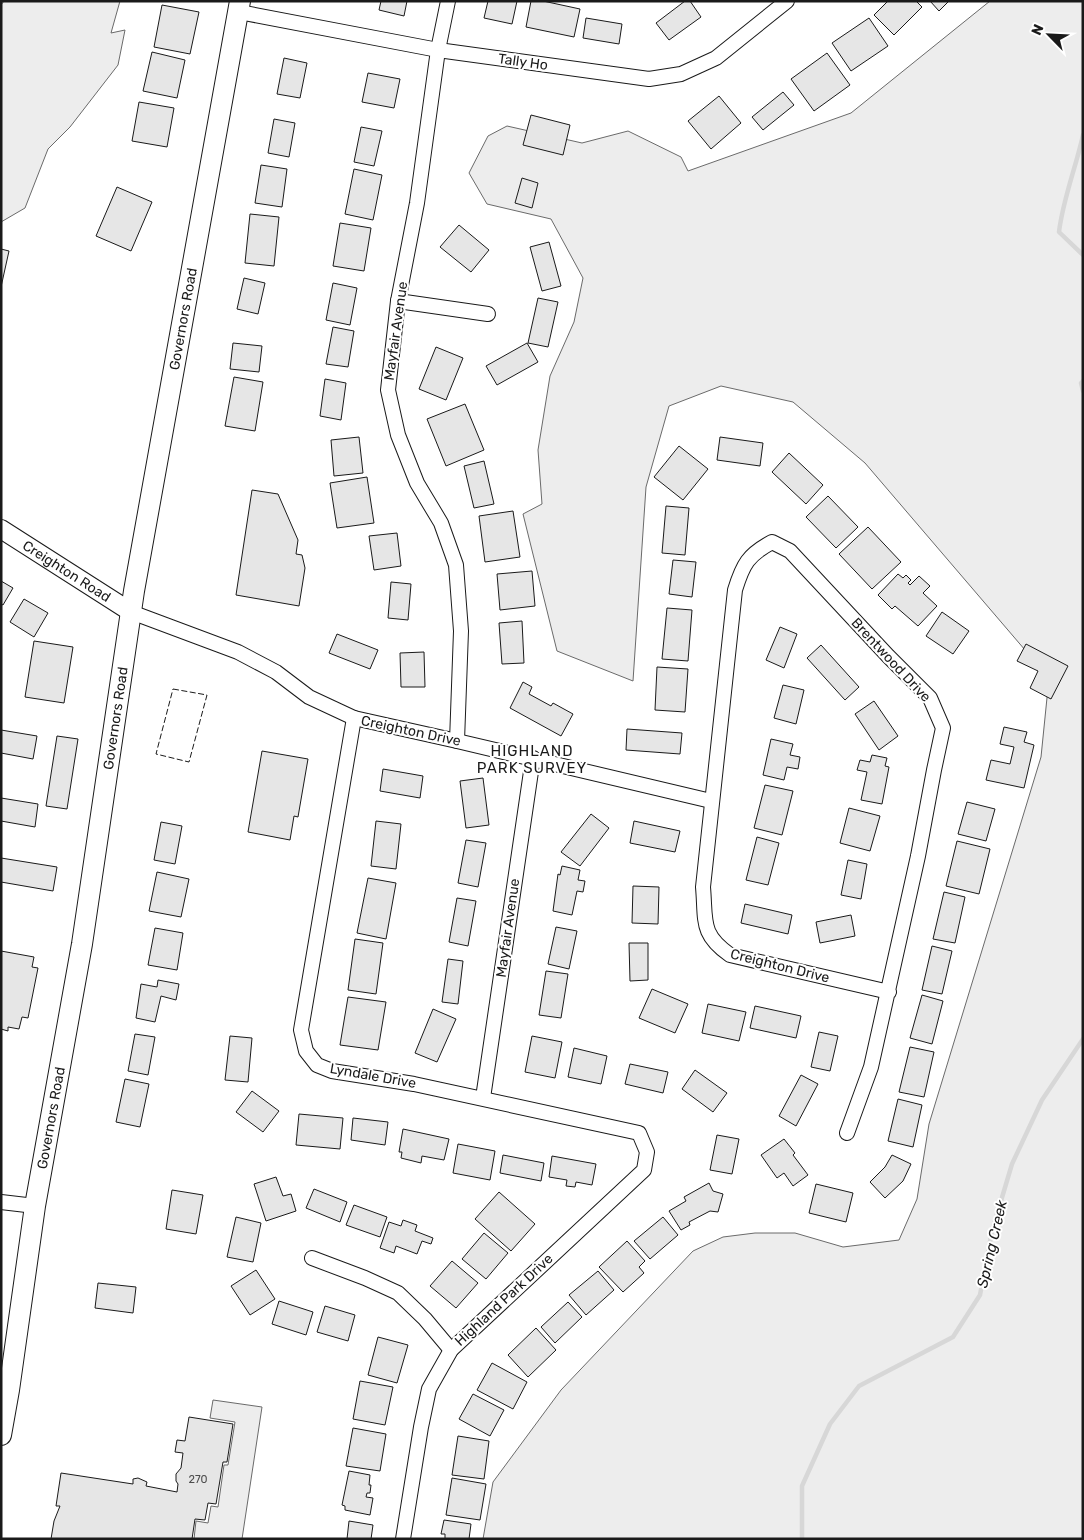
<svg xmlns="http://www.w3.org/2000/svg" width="1084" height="1540" viewBox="0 0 1084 1540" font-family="Rubik,sans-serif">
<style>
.green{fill:#ededed;stroke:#6a6a6a}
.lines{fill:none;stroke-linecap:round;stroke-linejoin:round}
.stream{stroke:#d7d7d7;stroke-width:4.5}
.building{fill:#e6e6e6;stroke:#1a1a1a}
.minor-casing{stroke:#1a1a1a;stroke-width:16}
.tertiary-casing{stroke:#1a1a1a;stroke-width:20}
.secondary-casing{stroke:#1a1a1a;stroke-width:22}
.minor{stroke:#fff;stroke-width:14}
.tertiary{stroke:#fff;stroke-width:18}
.secondary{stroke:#fff;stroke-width:20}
.fence{stroke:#1a1a1a;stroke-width:1;stroke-dasharray:6 2.5;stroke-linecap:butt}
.labels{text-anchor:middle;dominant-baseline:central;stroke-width:4;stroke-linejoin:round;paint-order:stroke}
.number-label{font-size:11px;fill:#4d4d4d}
.street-label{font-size:14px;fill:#1a1a1a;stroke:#fff}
.neighbourhood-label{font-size:15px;letter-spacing:1px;fill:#1a1a1a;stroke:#fff}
.water-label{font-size:15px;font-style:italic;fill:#1a1a1a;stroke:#fff}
</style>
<rect width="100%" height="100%" fill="#fff"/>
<g class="green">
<polygon points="4,1 120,1 111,33 125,30 118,65 70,127 48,149 25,208 1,222 1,5"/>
<polygon points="990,1 1083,1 1083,1539 483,1539 493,1482 561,1390 693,1251 723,1237 755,1233 795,1233 843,1247 899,1240 917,1199 929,1124 1041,757 1049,678 865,463 793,402 721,386 669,406 646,487 633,681 557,651 523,514 542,504 538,450 550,376 574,322 583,278 551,219 487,204 469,173 488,136 507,126 582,143 628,131 681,157 688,171 851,113"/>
<polygon points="213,1400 262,1407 242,1539 194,1539 196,1521 208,1523 211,1506 218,1507 224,1465 228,1465 235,1422 210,1418"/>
</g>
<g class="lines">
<g class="stream">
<path d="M1083 135C1076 167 1063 199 1059 232L1083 255"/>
<polyline points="1083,381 1081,383 1083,391"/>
<polyline points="802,1539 802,1486 830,1424 859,1386 953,1337 980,1295 992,1231 1012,1164 1042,1100 1083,1039"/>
</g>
</g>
<g class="building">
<polygon points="381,1 407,1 404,16 379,10"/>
<polygon points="488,1 517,1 512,24 484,18"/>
<polygon points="531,1 543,1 580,9 574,37 526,27"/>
<polygon points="685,1 690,1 701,17 669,40 656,23"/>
<polygon points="888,1 916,1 922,7 894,35 874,15"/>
<polygon points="930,1 949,1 939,11"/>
<polygon points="162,5 199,12 190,54 154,47"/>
<polygon points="586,18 622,24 619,44 583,38"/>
<polygon points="869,18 888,46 851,71 832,43"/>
<polygon points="152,52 185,60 177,98 143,91"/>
<polygon points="827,53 850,85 814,111 791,79"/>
<polygon points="284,58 307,63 300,98 277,94"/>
<polygon points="368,73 400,79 394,108 362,102"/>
<polygon points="783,92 794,105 763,130 752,117"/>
<polygon points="719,96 741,123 711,149 688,121"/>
<polygon points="139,102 174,108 167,147 132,141"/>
<polygon points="531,115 570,125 563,155 523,145"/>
<polygon points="274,119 295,123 289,157 268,153"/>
<polygon points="361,127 382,131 374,166 354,162"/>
<polygon points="261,165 287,169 282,207 255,203"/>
<polygon points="354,169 382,175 373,220 345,214"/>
<polygon points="522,178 538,183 532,208 515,203"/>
<polygon points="117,187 152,202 131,251 96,236"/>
<polygon points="250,214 279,217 274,266 245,263"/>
<polygon points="340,223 371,228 364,271 333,266"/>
<polygon points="459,225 489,250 471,272 440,247"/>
<polygon points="549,242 561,286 542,291 530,247"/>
<polygon points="1,249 9,251 1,287"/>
<polygon points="244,278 265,283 258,314 237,309"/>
<polygon points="333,283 357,288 350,325 326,320"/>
<polygon points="538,298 558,302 548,347 528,343"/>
<polygon points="333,327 354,331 348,367 326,364"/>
<polygon points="233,343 262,346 259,372 230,369"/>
<polygon points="527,343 538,362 497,385 486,366"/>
<polygon points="436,347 463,358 446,400 419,389"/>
<polygon points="234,377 263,382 255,431 225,426"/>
<polygon points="325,379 346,383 341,420 320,416"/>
<polygon points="465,404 484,450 446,466 427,419"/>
<polygon points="359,437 363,473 334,476 331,440"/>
<polygon points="720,437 763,443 760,466 717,460"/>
<polygon points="679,446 708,469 683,500 654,477"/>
<polygon points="789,453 823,485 806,504 772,472"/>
<polygon points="484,461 494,504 474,508 464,466"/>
<polygon points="367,477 374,523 337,528 330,483"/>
<polygon points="252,490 278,494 298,540 296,554 302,555 305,568 299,606 236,595"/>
<polygon points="828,496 858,527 836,548 806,517"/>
<polygon points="666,506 689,508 685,555 662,553"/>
<polygon points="513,511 520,557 485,562 479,516"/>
<polygon points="868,527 901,562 872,589 839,554"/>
<polygon points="397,533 401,566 374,570 369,536"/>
<polygon points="673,560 696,562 692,597 669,594"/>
<polygon points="532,571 535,606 500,610 497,574"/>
<polygon points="898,574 903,578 906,575 911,580 908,583 910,585 919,576 930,586 923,593 937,606 918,626 895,606 892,609 878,595"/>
<polygon points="1,581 13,588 3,605 1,604"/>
<polygon points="391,582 411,584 408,620 388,618"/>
<polygon points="24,599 48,613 34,637 10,622"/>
<polygon points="667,608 692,610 688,661 662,659"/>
<polygon points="942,612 969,631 953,654 926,636"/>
<polygon points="522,621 524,663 502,664 499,623"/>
<polygon points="780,627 797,634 784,668 766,660"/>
<polygon points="337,634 378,650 370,669 329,653"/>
<polygon points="34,641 73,647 64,703 25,697"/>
<polygon points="1026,644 1068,666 1051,699 1030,688 1038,671 1017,661"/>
<polygon points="821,645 859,687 845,700 807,658"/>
<polygon points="424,652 425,687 401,687 400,653"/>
<polygon points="657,667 688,669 685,712 655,710"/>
<polygon points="523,682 532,687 529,694 551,706 553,703 573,714 561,736 510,708"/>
<polygon points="783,685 804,690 796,724 774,718"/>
<polygon points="874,701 898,736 879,750 855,714"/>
<polygon points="1004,727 1027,732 1024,742 1034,745 1024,788 986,780 991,760 1010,764 1014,747 1000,744"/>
<polygon points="627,729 682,733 680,754 626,750"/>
<polygon points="1,730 37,736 33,759 1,753"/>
<polygon points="57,736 78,739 67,809 46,806"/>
<polygon points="771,739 793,744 790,755 800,757 798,769 787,767 784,780 763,775"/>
<polygon points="262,751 308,759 298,817 294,816 290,840 248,832"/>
<polygon points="872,755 887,758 885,766 889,767 882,804 861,800 867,772 857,770 860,760 870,762"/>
<polygon points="383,769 423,776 420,798 380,791"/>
<polygon points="483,778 489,825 466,828 460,781"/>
<polygon points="765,785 793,791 782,835 754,828"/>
<polygon points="1,798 38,804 35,827 1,821"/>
<polygon points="967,802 995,809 986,841 958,834"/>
<polygon points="849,808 880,816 870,851 840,843"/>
<polygon points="591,814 609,828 580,866 561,852"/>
<polygon points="376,821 401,824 396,869 371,866"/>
<polygon points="634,821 680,831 675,852 630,843"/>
<polygon points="161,822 182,826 175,864 154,860"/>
<polygon points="757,837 779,843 768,885 746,880"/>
<polygon points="466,840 486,843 478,887 458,883"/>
<polygon points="957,841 990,849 979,894 946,886"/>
<polygon points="1,858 57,867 53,891 1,882"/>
<polygon points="848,860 867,864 861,899 841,895"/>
<polygon points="562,866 580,870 578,880 585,881 583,892 577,891 572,915 553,911 558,874 560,875"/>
<polygon points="157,872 189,879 181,917 149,911"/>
<polygon points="368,878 396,883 386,939 357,933"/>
<polygon points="633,886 659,887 658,924 632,923"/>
<polygon points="944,892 965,897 955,943 933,939"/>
<polygon points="457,898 476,901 468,946 449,942"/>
<polygon points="745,904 792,915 788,934 741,923"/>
<polygon points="851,915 855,936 820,943 816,922"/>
<polygon points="556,927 577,931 569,969 548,964"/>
<polygon points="155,928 183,933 177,970 148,965"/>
<polygon points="355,939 383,943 376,994 348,990"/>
<polygon points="629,943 648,943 648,980 630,981"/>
<polygon points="932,946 952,951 942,994 922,990"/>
<polygon points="1,951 34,957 32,967 38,968 28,1018 22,1017 19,1029 8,1027 8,1031 1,1029"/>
<polygon points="448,959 463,961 458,1004 442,1002"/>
<polygon points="546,971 568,974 561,1018 539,1015"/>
<polygon points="158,980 179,984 176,1000 161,996 155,1022 136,1018 141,984 157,987"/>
<polygon points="652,989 688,1004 675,1033 639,1018"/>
<polygon points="922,995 943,1001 932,1044 910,1038"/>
<polygon points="348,997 386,1002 378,1050 340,1045"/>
<polygon points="708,1004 746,1012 739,1041 702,1033"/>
<polygon points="755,1006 801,1016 796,1038 750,1028"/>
<polygon points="433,1009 456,1019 437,1062 415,1053"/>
<polygon points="819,1032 838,1036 830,1071 811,1067"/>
<polygon points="135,1034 155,1037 148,1075 128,1071"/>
<polygon points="230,1036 252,1038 248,1082 225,1080"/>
<polygon points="532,1036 562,1042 555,1078 525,1072"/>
<polygon points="910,1047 934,1052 924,1097 899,1092"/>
<polygon points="574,1048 607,1056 601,1084 568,1077"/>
<polygon points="630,1064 668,1072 663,1093 625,1084"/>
<polygon points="695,1070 727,1093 713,1112 682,1089"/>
<polygon points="801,1075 818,1084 796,1126 779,1116"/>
<polygon points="125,1079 149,1084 140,1127 116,1122"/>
<polygon points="252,1091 279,1111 263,1132 236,1112"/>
<polygon points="898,1099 922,1105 913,1147 888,1141"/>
<polygon points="299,1114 343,1118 340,1149 296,1145"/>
<polygon points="353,1118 388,1122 385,1145 351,1140"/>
<polygon points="403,1129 449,1139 444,1160 422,1156 421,1163 401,1158 402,1152 399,1152"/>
<polygon points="717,1135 739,1139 732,1174 710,1170"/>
<polygon points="784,1139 795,1153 793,1155 808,1175 793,1186 784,1173 777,1178 761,1155"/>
<polygon points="458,1144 495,1151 490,1180 453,1173"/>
<polygon points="503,1155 544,1163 541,1181 500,1173"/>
<polygon points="892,1155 911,1164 903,1181 885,1198 870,1182 885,1167"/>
<polygon points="552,1156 596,1164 592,1185 576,1182 575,1187 566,1186 567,1180 549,1177"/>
<polygon points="276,1177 283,1196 291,1194 296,1211 266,1221 254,1184"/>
<polygon points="709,1183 713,1191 723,1194 718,1212 710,1211 689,1222 690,1225 681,1230 669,1211 686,1201 684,1197"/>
<polygon points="816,1184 853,1193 846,1222 809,1213"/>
<polygon points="314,1189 347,1202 340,1222 306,1208"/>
<polygon points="172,1190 203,1195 196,1234 166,1229"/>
<polygon points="499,1192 535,1224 511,1251 475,1219"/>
<polygon points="354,1205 387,1217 380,1237 346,1225"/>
<polygon points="236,1217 261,1223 253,1262 227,1257"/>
<polygon points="663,1217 678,1235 650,1259 634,1241"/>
<polygon points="403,1220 417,1225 415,1231 433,1238 431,1244 422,1241 417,1254 396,1246 394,1253 380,1248 389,1222 401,1226"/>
<polygon points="484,1233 508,1253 486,1279 462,1259"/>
<polygon points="627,1241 645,1261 639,1267 644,1273 623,1292 599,1267"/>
<polygon points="452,1261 478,1283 456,1308 430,1286"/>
<polygon points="256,1270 275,1299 250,1315 231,1286"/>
<polygon points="598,1271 614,1290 586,1315 569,1295"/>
<polygon points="98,1283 136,1287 133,1313 95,1308"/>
<polygon points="279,1301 313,1312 306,1335 272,1324"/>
<polygon points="568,1302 582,1317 555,1343 541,1327"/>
<polygon points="325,1306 355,1315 348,1341 317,1332"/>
<polygon points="536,1328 556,1350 528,1377 508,1355"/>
<polygon points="378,1337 408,1345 397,1383 368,1375"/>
<polygon points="492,1363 527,1382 513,1409 477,1390"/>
<polygon points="360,1381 393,1387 385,1425 353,1419"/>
<polygon points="473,1394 504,1410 490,1436 459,1419"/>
<polygon points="189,1417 233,1424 227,1462 223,1462 216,1504 208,1503 205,1520 195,1519 192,1539 51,1539 54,1521 60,1506 56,1506 61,1473 133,1484 133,1479 138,1478 147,1482 146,1486 177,1492 178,1484 176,1481 176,1474 181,1468 183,1453 175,1452 177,1440 185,1441"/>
<polygon points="353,1428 386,1434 380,1471 346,1466"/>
<polygon points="458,1436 489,1441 484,1479 452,1475"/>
<polygon points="349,1471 370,1475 369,1485 371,1485 370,1493 367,1493 366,1497 373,1498 370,1515 345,1510 345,1506 342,1505"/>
<polygon points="452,1478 486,1484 480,1520 446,1515"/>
<polygon points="444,1520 471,1524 469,1539 445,1539 445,1534 441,1534"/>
<polygon points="349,1521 373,1525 371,1539 347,1539"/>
</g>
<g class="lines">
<defs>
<g id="minor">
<polyline points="448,1 438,50 417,203 398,301 388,390 398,435 417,483 441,523 456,565 461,631 457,741"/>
<polyline points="239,12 438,50 649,79 681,74 716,58 787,1"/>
<polyline points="398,301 488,314"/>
<polyline points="131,612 238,652 276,672 309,697 354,718 457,741 711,801"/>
<polyline points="354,718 301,1030 306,1051 317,1065 332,1071 414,1084 639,1133 647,1152 644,1170 451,1350 429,1389 421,1427 403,1539"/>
<polyline points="483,1098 533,758"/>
<path d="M847 1133 871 1067 918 856 934 770 943 728 930 698 888 656 790 551 772 542C748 555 743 564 735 590L703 887C706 921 700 934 730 955L889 992"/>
<polyline points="1,1202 35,1206"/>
<polyline points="312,1258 365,1278 398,1293 425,1319 451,1350"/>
</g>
<g id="tertiary">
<path id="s1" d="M1 529 131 612"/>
</g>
<g id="secondary">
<path id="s2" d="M1 1435 9 1390 35 1206 82 944 134 591 240 1"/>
</g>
</defs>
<use href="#minor" class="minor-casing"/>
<use href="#tertiary" class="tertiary-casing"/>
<use href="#secondary" class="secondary-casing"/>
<use href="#minor" class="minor"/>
<use href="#tertiary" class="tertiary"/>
<use href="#secondary" class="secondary"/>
<polygon class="fence" points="173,689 207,695 189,762 156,754"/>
</g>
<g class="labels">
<g class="number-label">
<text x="198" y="1479">270</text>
</g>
<g class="street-label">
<text transform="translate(523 62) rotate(8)">Tally Ho</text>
<text stroke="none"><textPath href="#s2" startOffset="1131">Governors Road</textPath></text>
<text transform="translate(396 331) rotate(-82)">Mayfair Avenue</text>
<text stroke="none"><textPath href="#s1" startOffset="78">Creighton Road</textPath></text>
<text transform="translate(891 660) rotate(47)">Brentwood Drive</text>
<text stroke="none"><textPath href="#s2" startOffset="726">Governors Road</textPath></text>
<text transform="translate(411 731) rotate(12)">Creighton Drive</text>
<text transform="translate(508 928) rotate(-82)">Mayfair Avenue</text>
<text transform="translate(780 966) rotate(14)">Creighton Drive</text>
<text transform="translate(373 1076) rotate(10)">Lyndale Drive</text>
<text stroke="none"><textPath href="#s2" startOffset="321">Governors Road</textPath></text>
<text transform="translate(504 1300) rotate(-43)">Highland Park Drive</text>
</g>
<g class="neighbourhood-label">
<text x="532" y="751">HIGHLAND<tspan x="532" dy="17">PARK SURVEY</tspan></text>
</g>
<g class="water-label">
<text transform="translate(992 1244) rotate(-77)">Spring Creek</text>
</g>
</g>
<rect width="1084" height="1540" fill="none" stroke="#1a1a1a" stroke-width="5"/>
<g transform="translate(1049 35) rotate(294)" stroke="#ffffff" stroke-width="4" paint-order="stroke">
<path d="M0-4L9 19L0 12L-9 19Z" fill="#1a1a1a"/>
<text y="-8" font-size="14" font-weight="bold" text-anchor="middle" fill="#1a1a1a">N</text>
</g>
</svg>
